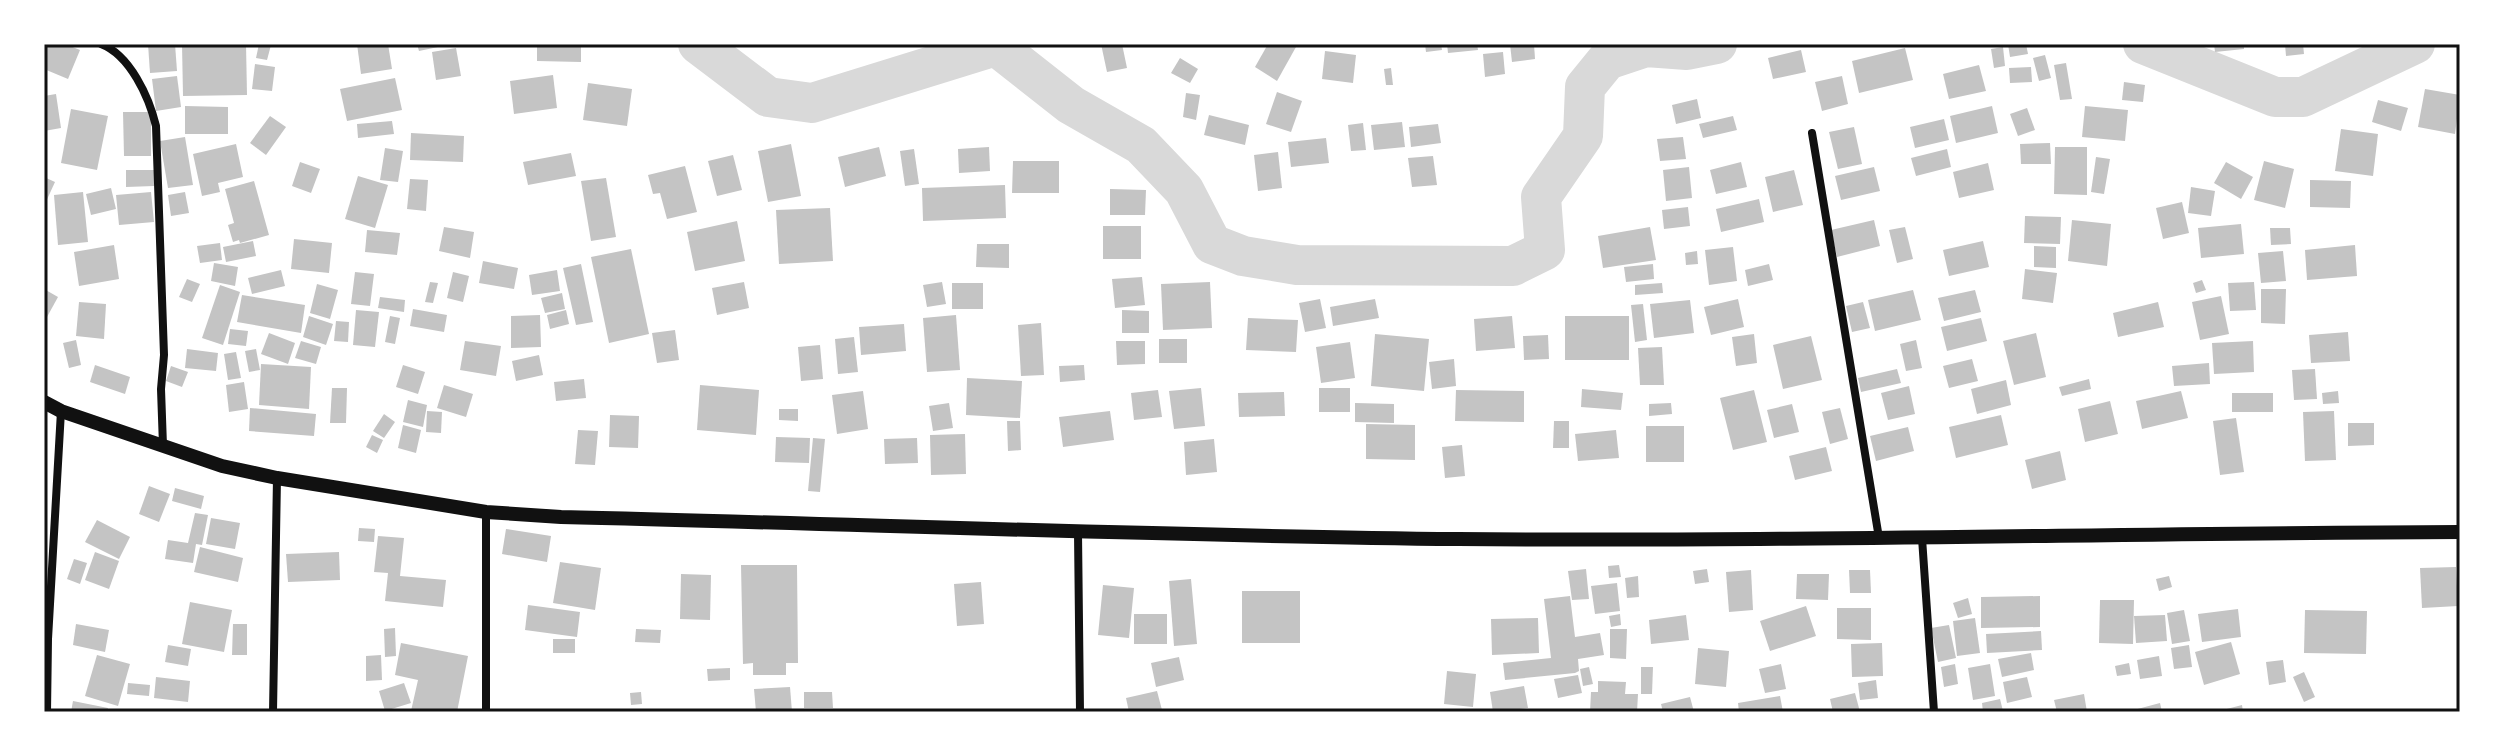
<svg xmlns="http://www.w3.org/2000/svg" width="2504" height="756" viewBox="0 0 2504 756" font-family="'DM Sans',sans-serif">
<style>
.lines{fill:none;stroke-linecap:round;stroke-linejoin:round}
.river{stroke:#d9d9d9;stroke-width:40}
.building{fill:#c4c4c4}
.minor{stroke:#111;stroke-width:8}
.secondary{stroke:#111;stroke-width:14}
.neatline{fill:none;stroke:#111;stroke-width:3}
</style>
<rect width="100%" height="100%" fill="#fff"/>
<g class="lines">
<g class="river">
<polyline points="698,44 768,97 812,103 996,46 1071,105 1141,145 1184,190 1212,244 1243,256 1297,265 1513,266 1545,250 1541,197 1583,136 1585,87 1607,60 1646,47 1687,50 1717,44"/>
<polyline points="2143,44 2275,97 2303,97 2415,44"/>
</g>
</g>
<g class="building">
<polygon points="44,44 65,44 80,50 68,79 44,69"/>
<polygon points="148,44 175,44 177,71 150,73"/>
<polygon points="182,44 246,44 247,95 183,96"/>
<polygon points="259,44 271,45 267,60 256,58"/>
<polygon points="357,44 388,44 392,69 361,74"/>
<polygon points="417,44 438,44 438,47 419,51"/>
<polygon points="537,44 581,44 581,62 537,61"/>
<polygon points="1101,44 1122,44 1127,68 1107,72"/>
<polygon points="1268,44 1291,44 1296,47 1277,81 1255,67"/>
<polygon points="1425,44 1441,44 1442,50 1426,52"/>
<polygon points="1447,44 1477,44 1478,50 1448,53"/>
<polygon points="1510,44 1534,44 1535,59 1512,62"/>
<polygon points="2008,44 2026,44 2028,54 2010,57"/>
<polygon points="2214,44 2244,44 2244,49 2215,52"/>
<polygon points="2285,44 2303,44 2304,54 2286,56"/>
<polygon points="2003,47 2005,66 1994,68 1991,49"/>
<polygon points="456,48 461,76 436,80 432,52"/>
<polygon points="1905,48 1913,80 1859,93 1852,61"/>
<polygon points="1801,50 1806,72 1773,79 1768,58"/>
<polygon points="1325,51 1356,55 1353,83 1322,79"/>
<polygon points="1503,52 1505,74 1485,77 1483,54"/>
<polygon points="2045,55 2051,78 2039,81 2033,58"/>
<polygon points="1180,58 1198,69 1190,83 1171,73"/>
<polygon points="2066,63 2072,99 2060,100 2054,65"/>
<polygon points="255,64 275,67 272,91 252,89"/>
<polygon points="1979,65 1986,91 1949,99 1943,74"/>
<polygon points="2031,67 2032,82 2010,83 2009,68"/>
<polygon points="1391,68 1393,85 1386,85 1384,69"/>
<polygon points="553,75 557,108 514,114 510,81"/>
<polygon points="177,76 181,107 156,111 152,79"/>
<polygon points="1842,76 1848,104 1822,111 1815,82"/>
<polygon points="395,78 402,110 347,121 340,89"/>
<polygon points="2124,82 2145,85 2143,102 2122,100"/>
<polygon points="588,83 632,89 627,126 583,120"/>
<polygon points="2425,89 2460,95 2455,134 2418,127"/>
<polygon points="1277,92 1302,101 1291,132 1266,124"/>
<polygon points="1186,93 1200,95 1196,120 1183,117"/>
<polygon points="56,94 61,128 44,131 44,96"/>
<polygon points="1697,99 1701,118 1676,124 1672,105"/>
<polygon points="2378,100 2408,108 2401,131 2372,122"/>
<polygon points="185,106 228,107 228,134 185,134"/>
<polygon points="1992,106 1998,133 1956,143 1950,116"/>
<polygon points="2085,106 2128,110 2125,141 2082,137"/>
<polygon points="2027,108 2035,130 2018,136 2010,114"/>
<polygon points="71,109 108,116 97,170 61,163"/>
<polygon points="123,112 151,112 151,156 124,156"/>
<polygon points="1209,115 1249,125 1245,145 1204,135"/>
<polygon points="270,116 286,127 266,155 250,143"/>
<polygon points="1733,116 1737,130 1703,138 1699,124"/>
<polygon points="1944,119 1949,140 1915,148 1910,127"/>
<polygon points="392,121 394,134 358,138 357,124"/>
<polygon points="1402,122 1405,147 1374,150 1371,125"/>
<polygon points="1363,123 1366,150 1351,151 1348,125"/>
<polygon points="1438,124 1441,143 1411,147 1409,127"/>
<polygon points="1854,127 1862,164 1838,169 1829,132"/>
<polygon points="2341,129 2378,134 2373,176 2335,171"/>
<polygon points="411,133 464,136 463,162 410,160"/>
<polygon points="185,137 193,185 168,188 160,141"/>
<polygon points="1683,137 1686,159 1660,161 1657,139"/>
<polygon points="1326,138 1329,163 1291,167 1288,142"/>
<polygon points="2050,143 2051,164 2021,164 2020,144"/>
<polygon points="236,144 243,177 218,183 220,192 202,196 193,154"/>
<polygon points="791,144 801,196 768,202 758,151"/>
<polygon points="879,147 886,176 845,187 838,157"/>
<polygon points="989,147 990,171 959,173 958,149"/>
<polygon points="2055,147 2087,147 2087,195 2054,194"/>
<polygon points="385,148 403,151 398,182 380,180"/>
<polygon points="914,149 919,184 905,186 900,151"/>
<polygon points="1947,149 1951,167 1916,176 1911,158"/>
<polygon points="1278,152 1282,188 1258,191 1254,155"/>
<polygon points="571,153 576,176 528,185 523,162"/>
<polygon points="733,155 742,190 717,196 708,161"/>
<polygon points="1433,156 1437,185 1412,187 1408,158"/>
<polygon points="2096,157 2110,159 2104,194 2091,192"/>
<polygon points="1013,161 1059,161 1059,193 1012,193"/>
<polygon points="2264,161 2294,169 2285,208 2254,200"/>
<polygon points="300,162 320,169 311,193 292,186"/>
<polygon points="1741,162 1747,187 1716,194 1710,170"/>
<polygon points="2226,162 2253,177 2241,199 2214,183"/>
<polygon points="1988,163 1994,190 1959,198 1953,172"/>
<polygon points="685,166 697,212 667,219 660,193 653,194 648,175"/>
<polygon points="1689,167 1692,198 1666,201 1663,170"/>
<polygon points="1874,167 1880,191 1841,200 1835,176"/>
<polygon points="126,170 154,170 154,186 126,187"/>
<polygon points="1794,170 1803,205 1773,212 1765,177"/>
<polygon points="358,176 388,185 375,228 345,219"/>
<polygon points="44,177 55,182 44,206"/>
<polygon points="606,178 616,237 591,241 581,181"/>
<polygon points="410,179 428,180 426,211 407,209"/>
<polygon points="2310,180 2351,181 2350,208 2310,207"/>
<polygon points="254,181 269,235 240,243 239,240 233,242 228,225 234,223 225,189"/>
<polygon points="1005,185 1006,218 923,221 922,188"/>
<polygon points="2191,187 2215,191 2211,216 2188,213"/>
<polygon points="111,188 116,209 91,215 86,194"/>
<polygon points="1110,189 1146,190 1145,215 1110,215"/>
<polygon points="83,192 88,242 58,245 54,195"/>
<polygon points="151,192 154,222 119,225 116,195"/>
<polygon points="185,192 189,213 171,216 168,195"/>
<polygon points="1759,199 1764,222 1721,232 1716,209"/>
<polygon points="2182,202 2189,233 2163,239 2156,208"/>
<polygon points="1688,207 1690,226 1664,229 1662,210"/>
<polygon points="830,208 833,261 779,264 776,210"/>
<polygon points="2025,216 2061,217 2060,244 2024,243"/>
<polygon points="1874,220 1880,246 1837,257 1831,230"/>
<polygon points="2072,220 2111,224 2107,266 2068,261"/>
<polygon points="737,221 745,261 695,271 687,232"/>
<polygon points="2241,224 2244,254 2201,258 2198,228"/>
<rect x="1103" y="226" width="38" height="33"/>
<polygon points="444,227 474,232 470,258 439,251"/>
<polygon points="1650,227 1656,260 1603,268 1598,236"/>
<polygon points="1905,227 1913,259 1897,263 1889,230"/>
<polygon points="2270,228 2290,228 2291,244 2271,245"/>
<polygon points="367,230 400,233 397,255 365,252"/>
<polygon points="294,239 332,243 329,273 291,269"/>
<polygon points="253,241 256,256 226,262 223,247"/>
<polygon points="1983,241 1989,267 1949,276 1943,250"/>
<polygon points="220,243 222,260 200,263 197,246"/>
<polygon points="977,244 1009,244 1009,268 976,267"/>
<polygon points="114,245 119,279 79,286 74,252"/>
<polygon points="2355,245 2357,276 2307,280 2305,250"/>
<polygon points="2034,246 2056,247 2056,268 2034,267"/>
<polygon points="1733,247 1737,281 1709,285 1705,250"/>
<polygon points="631,249 649,334 609,343 591,257"/>
<polygon points="1697,251 1698,264 1686,265 1685,253"/>
<polygon points="2283,251 2286,281 2261,283 2258,253"/>
<polygon points="483,261 518,268 514,289 479,283"/>
<polygon points="214,263 238,267 235,286 211,281"/>
<polygon points="581,264 593,322 576,325 563,268"/>
<polygon points="1653,264 1654,279 1626,282 1624,267"/>
<polygon points="1769,264 1773,280 1748,286 1745,270"/>
<polygon points="2025,269 2057,273 2053,303 2022,299"/>
<polygon points="281,270 285,286 252,294 248,278"/>
<polygon points="557,270 560,291 532,295 529,275"/>
<polygon points="355,272 374,274 370,306 351,304"/>
<polygon points="453,272 469,276 463,302 447,298"/>
<polygon points="1142,277 1145,305 1115,308 1112,279"/>
<polygon points="187,279 200,284 192,302 179,297"/>
<polygon points="2202,280 2206,290 2196,293 2193,283"/>
<polygon points="430,282 438,283 433,303 425,302"/>
<polygon points="744,282 749,308 717,315 712,288"/>
<polygon points="942,282 946,304 927,307 923,285"/>
<polygon points="1210,282 1212,328 1163,330 1161,284"/>
<polygon points="2254,282 2256,310 2230,311 2228,283"/>
<rect x="952" y="283" width="31" height="26"/>
<polygon points="1662,283 1663,293 1635,295 1635,285"/>
<polygon points="317,284 338,290 330,319 310,313"/>
<polygon points="220,285 240,292 223,345 202,338"/>
<polygon points="44,289 58,297 47,317 44,315"/>
<polygon points="2261,289 2286,289 2285,324 2261,323"/>
<polygon points="1913,290 1921,320 1875,331 1868,300"/>
<polygon points="1975,290 1981,312 1944,321 1938,298"/>
<polygon points="562,293 565,309 545,313 541,298"/>
<polygon points="242,295 305,305 301,333 237,322"/>
<polygon points="2221,296 2229,334 2200,340 2192,302"/>
<polygon points="380,297 405,300 404,312 378,308"/>
<polygon points="1320,299 1326,328 1305,332 1299,303"/>
<polygon points="1375,299 1379,318 1333,326 1330,307"/>
<polygon points="1738,299 1744,327 1711,335 1704,307"/>
<polygon points="1690,300 1694,333 1654,338 1650,304"/>
<polygon points="79,302 106,304 104,339 76,336"/>
<polygon points="1863,302 1870,328 1852,332 1846,306"/>
<polygon points="2158,302 2164,327 2118,337 2113,313"/>
<polygon points="1643,304 1647,340 1635,342 1631,305"/>
<polygon points="413,309 447,315 444,332 410,326"/>
<polygon points="356,310 379,312 375,347 353,345"/>
<polygon points="566,310 569,324 550,329 547,315"/>
<polygon points="1122,310 1149,311 1149,333 1122,333"/>
<polygon points="540,315 541,347 511,348 511,316"/>
<polygon points="956,315 960,370 927,372 923,318"/>
<polygon points="309,316 333,324 326,345 303,337"/>
<polygon points="390,316 400,318 395,344 385,342"/>
<polygon points="1512,316 1515,348 1476,351 1474,319"/>
<rect x="1565" y="316" width="64" height="44"/>
<polygon points="1248,318 1298,320 1296,352 1246,350"/>
<polygon points="1981,318 1987,341 1947,351 1941,327"/>
<polygon points="336,321 349,322 348,342 334,341"/>
<polygon points="1041,323 1044,375 1021,376 1018,325"/>
<polygon points="904,324 906,351 861,355 859,327"/>
<polygon points="230,329 248,331 246,346 228,344"/>
<polygon points="675,330 679,360 657,363 652,333"/>
<polygon points="2348,332 2350,361 2311,363 2309,335"/>
<polygon points="269,333 295,343 288,364 261,354"/>
<polygon points="2036,333 2046,377 2014,385 2003,341"/>
<polygon points="1375,334 1429,339 1424,391 1371,386"/>
<polygon points="1754,334 1757,363 1736,366 1732,337"/>
<polygon points="1548,335 1549,359 1524,360 1523,336"/>
<polygon points="1811,336 1822,380 1783,389 1773,345"/>
<polygon points="854,337 858,372 838,374 835,339"/>
<rect x="1159" y="339" width="28" height="24"/>
<polygon points="76,340 81,365 69,368 63,343"/>
<polygon points="1916,340 1922,368 1906,371 1900,344"/>
<polygon points="301,341 321,347 316,364 295,358"/>
<polygon points="465,341 501,346 496,376 460,370"/>
<polygon points="1116,341 1145,341 1145,364 1117,365"/>
<polygon points="2253,341 2254,372 2214,374 2212,343"/>
<polygon points="1350,342 1355,378 1321,383 1316,347"/>
<polygon points="820,345 823,379 801,381 798,347"/>
<polygon points="1662,347 1664,385 1640,385 1638,348"/>
<polygon points="187,349 218,353 216,371 185,368"/>
<polygon points="256,349 260,370 249,372 245,351"/>
<polygon points="236,352 241,378 228,380 224,354"/>
<polygon points="539,355 543,375 516,381 512,361"/>
<polygon points="1454,359 1456,386 1432,389 1429,362"/>
<polygon points="1972,359 1978,381 1949,388 1943,366"/>
<polygon points="2209,363 2210,384 2174,386 2172,366"/>
<polygon points="261,364 311,367 309,409 259,405"/>
<polygon points="95,365 130,377 125,394 90,382"/>
<polygon points="403,365 425,372 418,394 396,387"/>
<polygon points="1084,365 1085,380 1060,382 1059,366"/>
<polygon points="171,366 188,372 182,387 166,381"/>
<polygon points="1897,369 1901,383 1861,392 1858,378"/>
<polygon points="2315,369 2317,399 2294,400 2292,370"/>
<polygon points="967,378 1022,381 1020,418 966,415"/>
<polygon points="584,379 586,398 556,401 554,382"/>
<polygon points="2089,379 2091,389 2062,396 2059,387"/>
<polygon points="2006,380 2011,405 1977,414 1971,389"/>
<polygon points="244,382 248,409 229,412 226,385"/>
<polygon points="444,385 473,394 466,417 437,408"/>
<polygon points="700,385 759,390 756,435 697,430"/>
<polygon points="1909,386 1915,414 1888,420 1881,393"/>
<polygon points="332,388 347,388 346,423 330,423"/>
<polygon points="1201,388 1205,426 1174,429 1169,391"/>
<rect x="1319" y="388" width="31" height="24"/>
<polygon points="1582,389 1623,393 1621,410 1581,407"/>
<polygon points="1158,390 1162,417 1134,420 1131,393"/>
<polygon points="1456,390 1524,391 1524,422 1455,421"/>
<polygon points="1754,390 1767,442 1733,450 1720,398"/>
<polygon points="863,391 868,429 837,434 832,395"/>
<polygon points="2181,391 2188,418 2142,429 2136,401"/>
<polygon points="2338,391 2339,403 2323,404 2322,393"/>
<polygon points="1284,392 1285,416 1239,417 1238,393"/>
<rect x="2232" y="393" width="41" height="19"/>
<polygon points="408,400 427,405 423,427 403,422"/>
<polygon points="2110,401 2118,434 2085,442 2078,409"/>
<polygon points="949,403 953,428 933,431 929,406"/>
<polygon points="1355,403 1394,404 1394,423 1355,422"/>
<polygon points="1671,403 1672,414 1649,416 1649,404"/>
<polygon points="1792,404 1799,432 1774,438 1767,410"/>
<polygon points="250,408 316,414 314,436 249,431"/>
<polygon points="1840,408 1848,439 1830,444 1822,412"/>
<polygon points="779,409 798,409 798,421 779,420"/>
<polygon points="427,411 442,412 441,433 426,432"/>
<polygon points="1110,411 1114,440 1063,447 1059,417"/>
<polygon points="2334,411 2336,460 2305,461 2303,412"/>
<polygon points="384,414 395,422 384,438 373,431"/>
<polygon points="610,415 639,416 638,448 609,447"/>
<polygon points="2001,415 2008,445 1956,458 1949,427"/>
<polygon points="2236,418 2244,472 2220,475 2213,421"/>
<polygon points="1007,421 1020,421 1021,450 1008,451"/>
<polygon points="1554,421 1569,421 1569,448 1553,448"/>
<polygon points="2348,423 2374,423 2374,445 2348,446"/>
<polygon points="1366,424 1415,425 1415,460 1366,459"/>
<polygon points="403,425 421,430 416,453 398,448"/>
<rect x="1646" y="426" width="38" height="36"/>
<polygon points="1908,427 1914,451 1876,461 1870,436"/>
<polygon points="578,430 598,431 595,465 575,464"/>
<polygon points="1616,430 1619,458 1578,461 1575,434"/>
<polygon points="965,434 966,474 931,475 930,435"/>
<polygon points="372,435 383,440 377,453 366,447"/>
<polygon points="776,437 810,438 809,463 775,462"/>
<polygon points="813,438 825,439 820,492 808,491"/>
<polygon points="917,438 918,463 885,464 884,439"/>
<polygon points="1214,439 1217,472 1186,475 1184,442"/>
<polygon points="1462,445 1465,476 1445,478 1442,447"/>
<polygon points="1826,447 1832,471 1795,480 1789,456"/>
<polygon points="2060,451 2066,480 2032,489 2025,460"/>
<polygon points="149,486 170,494 159,522 139,514"/>
<polygon points="175,488 204,496 201,509 172,501"/>
<polygon points="195,513 208,515 202,545 196,544 193,563 165,559 168,540 188,543"/>
<polygon points="211,518 240,523 235,549 206,544"/>
<polygon points="97,520 130,537 119,559 85,542"/>
<polygon points="359,528 375,529 374,542 358,541"/>
<polygon points="506,529 551,536 547,562 502,554"/>
<polygon points="378,536 404,538 400,576 446,580 443,607 385,601 388,573 374,572"/>
<polygon points="200,547 243,558 238,582 194,572"/>
<polygon points="95,552 119,561 109,589 85,580"/>
<polygon points="339,552 340,580 288,582 286,554"/>
<polygon points="74,559 87,563 80,584 67,579"/>
<polygon points="560,562 601,568 595,610 553,603"/>
<polygon points="741,565 797,565 798,663 786,663 786,675 753,675 753,663 743,664"/>
<polygon points="1619,565 1621,577 1609,578 1608,566"/>
<polygon points="2456,567 2458,606 2422,608 2420,568"/>
<polygon points="1586,569 1589,599 1572,600 1568,571"/>
<polygon points="1707,569 1709,582 1695,584 1693,571"/>
<polygon points="1751,570 1753,610 1729,612 1726,572"/>
<polygon points="1849,570 1870,570 1871,593 1850,593"/>
<polygon points="681,574 711,575 710,620 680,619"/>
<polygon points="1797,574 1829,574 1828,600 1796,599"/>
<polygon points="1638,576 1639,597 1627,598 1625,578"/>
<polygon points="2169,576 2172,587 2159,591 2156,579"/>
<polygon points="1191,579 1197,644 1174,646 1169,581"/>
<polygon points="981,582 984,624 957,626 954,584"/>
<polygon points="1617,583 1620,611 1595,614 1591,586"/>
<polygon points="1103,585 1134,588 1129,638 1098,635"/>
<rect x="1242" y="591" width="58" height="52"/>
<polygon points="1570,596 1575,637 1600,633 1604,655 1578,659 1579,671 1575,673 1505,680 1503,663 1551,658 1544,599"/>
<polygon points="2040,596 2040,627 1981,628 1981,597"/>
<polygon points="1968,598 1972,614 1958,618 1953,603"/>
<polygon points="2100,600 2134,600 2133,644 2099,643"/>
<polygon points="190,602 232,610 224,652 182,644"/>
<polygon points="528,605 580,612 577,637 525,630"/>
<polygon points="1806,606 1816,636 1770,651 1760,621"/>
<polygon points="1837,608 1871,608 1871,640 1837,639"/>
<polygon points="2238,609 2241,637 2202,642 2198,614"/>
<polygon points="2184,610 2190,641 2172,644 2167,613"/>
<polygon points="2305,610 2367,611 2366,654 2304,653"/>
<rect x="1134" y="614" width="33" height="30"/>
<polygon points="1620,614 1621,625 1611,627 1609,616"/>
<polygon points="1686,615 1689,640 1651,644 1649,620"/>
<polygon points="2165,615 2167,641 2136,643 2134,616"/>
<polygon points="1538,618 1539,653 1492,655 1491,619"/>
<polygon points="1975,618 1980,653 1957,656 1953,621"/>
<polygon points="76,624 109,630 105,652 73,645"/>
<polygon points="233,624 247,624 247,655 232,655"/>
<polygon points="1949,625 1956,658 1938,662 1931,628"/>
<polygon points="395,628 396,656 385,657 384,629"/>
<polygon points="636,629 661,630 660,643 635,642"/>
<polygon points="1610,629 1627,629 1626,659 1610,658"/>
<polygon points="2041,631 2042,650 1987,653 1986,634"/>
<rect x="553" y="639" width="22" height="14"/>
<polygon points="2231,642 2240,674 2204,685 2195,652"/>
<polygon points="401,643 468,656 457,712 411,711 418,680 395,675"/>
<polygon points="1882,643 1883,676 1852,677 1851,644"/>
<polygon points="168,645 191,649 188,666 165,662"/>
<polygon points="2189,645 2192,667 2174,669 2171,648"/>
<polygon points="1698,648 1729,651 1726,687 1695,684"/>
<polygon points="2031,653 2034,670 2002,677 1998,659"/>
<polygon points="97,655 130,664 118,706 85,696"/>
<polygon points="381,655 382,680 366,681 366,656"/>
<polygon points="2159,656 2162,676 2140,679 2137,660"/>
<polygon points="1179,657 1184,680 1156,687 1151,663"/>
<polygon points="2283,660 2286,682 2269,685 2266,662"/>
<polygon points="2129,663 2131,674 2117,676 2115,666"/>
<polygon points="1781,664 1786,689 1765,693 1759,669"/>
<polygon points="1955,664 1958,684 1944,687 1941,667"/>
<polygon points="1990,664 1995,696 1973,700 1968,668"/>
<polygon points="1589,667 1593,684 1583,686 1580,669"/>
<polygon points="1641,667 1653,667 1652,694 1641,694"/>
<polygon points="730,668 730,680 708,681 707,669"/>
<polygon points="1447,671 1476,674 1473,707 1444,704"/>
<polygon points="2304,672 2315,697 2304,702 2293,677"/>
<polygon points="1578,675 1582,693 1558,698 1554,679"/>
<polygon points="156,677 190,681 188,702 154,698"/>
<polygon points="2027,677 2032,697 2007,703 2003,682"/>
<polygon points="1876,680 1878,698 1860,700 1858,683"/>
<polygon points="1598,681 1626,682 1625,694 1638,694 1637,712 1590,712 1591,692 1598,692"/>
<polygon points="128,683 150,685 149,696 127,694"/>
<polygon points="404,683 411,703 385,711 379,691"/>
<polygon points="1524,686 1528,708 1493,712 1490,692"/>
<polygon points="790,687 792,712 756,712 754,689"/>
<polygon points="1157,691 1162,710 1129,712 1126,698"/>
<polygon points="641,692 642,704 631,705 630,693"/>
<polygon points="804,692 832,692 833,708 804,708"/>
<polygon points="1855,693 1860,712 1833,712 1830,699"/>
<polygon points="2084,694 2087,712 2057,712 2054,700"/>
<polygon points="1780,696 1783,712 1739,712 1738,703"/>
<polygon points="1690,697 1694,712 1663,712 1661,704"/>
<polygon points="2000,699 2003,711 1983,712 1982,703"/>
<polygon points="73,701 108,708 107,712 71,712"/>
<polygon points="2160,703 2162,712 2130,712 2130,711"/>
<polygon points="2242,705 2243,712 2219,712 2219,711"/>
</g>
<g class="lines">
<g class="minor">
<path d="M101 44C130 55 149 97 156 126L164 355 161 389 163 446"/>
<polyline points="1812,133 1879,538"/>
<polyline points="1078,533 1080,712"/>
<polyline points="1922,538 1934,712"/>
<polyline points="47,712 48,639 61,411"/>
<polyline points="273,712 277,478"/>
<polyline points="486,712 486,512"/>
</g>
<path class="secondary" d="M44 402 61 411 222 466 277 478 486 512 561 517C860 524 1159 536 1458 539 1792 542 2126 533 2460 532"/>
</g>
<rect width="2504" height="756" fill="none" stroke="#ffffff" stroke-width="92"/>
<rect x="46" y="46" width="2412" height="664" class="neatline"/>
</svg>
